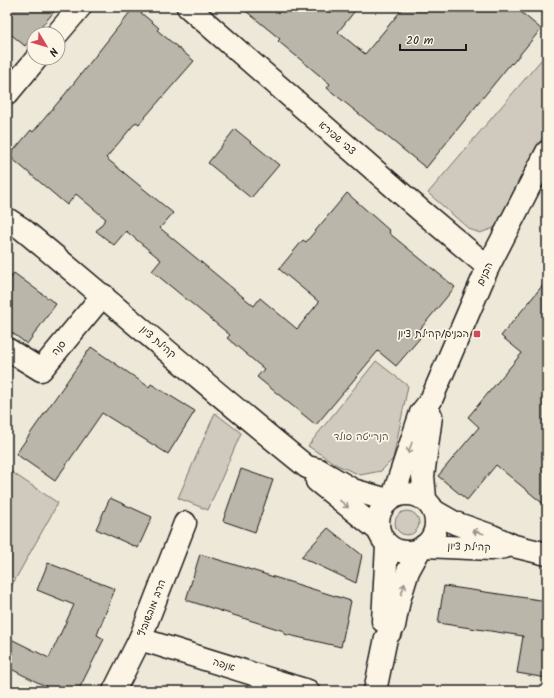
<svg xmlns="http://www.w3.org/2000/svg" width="554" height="698" viewBox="0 0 554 698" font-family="Kalam,'Playpen Sans Hebrew',sans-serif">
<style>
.green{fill:#cfcabd;stroke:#76736c}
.building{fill:#bab6aa;stroke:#1c1c1c}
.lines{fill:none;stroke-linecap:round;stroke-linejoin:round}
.minor-casing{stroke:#1c1c1c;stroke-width:25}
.minor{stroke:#fcf5e5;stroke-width:22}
.oneway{stroke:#97938b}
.poi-dot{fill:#d1495b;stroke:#fcf5e5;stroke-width:1.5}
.labels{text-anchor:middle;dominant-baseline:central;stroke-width:3.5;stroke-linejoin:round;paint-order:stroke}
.street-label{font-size:10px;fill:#1c1c1c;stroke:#fcf5e5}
.poi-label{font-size:10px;fill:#1c1c1c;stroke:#fcf5e5;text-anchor:end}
.park-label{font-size:10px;fill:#52504c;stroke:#fcf5e5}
</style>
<rect width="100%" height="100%" fill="#eee8d9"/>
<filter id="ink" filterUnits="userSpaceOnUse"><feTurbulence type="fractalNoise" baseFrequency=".025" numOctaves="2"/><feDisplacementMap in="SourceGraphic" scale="8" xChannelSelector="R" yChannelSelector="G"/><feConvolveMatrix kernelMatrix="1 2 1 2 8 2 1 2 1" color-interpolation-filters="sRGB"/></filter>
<g filter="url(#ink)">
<g class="green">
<polygon points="547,53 547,128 503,217 494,228 480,233 469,229 428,193"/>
<polygon points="376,361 408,386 393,459 381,471 360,475 337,465 308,446"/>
<polygon points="215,413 241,433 208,510 178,498"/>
<polygon points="7,469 58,503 7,594"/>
<circle cx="407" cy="523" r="12"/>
</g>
<g class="building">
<polygon points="7,7 58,7 25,46 7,31"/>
<polygon points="134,7 159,28 157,30 194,61 139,124 136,122 106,158 173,213 160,228 254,306 260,298 297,329 319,302 279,269 303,240 306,242 347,193 390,231 389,233 455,287 416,334 420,338 396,366 378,351 316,425 257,377 264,369 227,338 230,335 152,271 161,260 126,231 114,245 96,231 106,219 76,194 67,205 9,156 31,130 33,132 66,93"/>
<polygon points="241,7 358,7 338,32 365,54 404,7 515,7 541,29 512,64 511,63 426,168 327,88 330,84 278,41 280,39"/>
<polygon points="235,129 279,165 251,198 208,163"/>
<polygon points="14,273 56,304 27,344 7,329 7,283"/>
<polygon points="547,280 547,507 496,465 467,500 438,476 479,427 468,417 522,353 501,336"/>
<polygon points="91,347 149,387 151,384 195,411 168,454 102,413 55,481 16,454"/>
<polygon points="241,469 273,480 255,532 223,521"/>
<polygon points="110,498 152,517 138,548 96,529"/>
<polygon points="328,528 362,555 356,583 301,557"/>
<polygon points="200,554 351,601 341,647 284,634 284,631 186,600"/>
<polygon points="48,563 115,589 97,635 104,639 78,691 55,691 7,667 7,637 49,658 74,605 37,590"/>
<polygon points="444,586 547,601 547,678 517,673 523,636 438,623"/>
</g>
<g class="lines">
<defs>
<g id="minor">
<polyline points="188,7 419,209 488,267"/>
<polyline points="57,34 80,7"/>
<polyline points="7,94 37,58"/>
<path d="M7 219 21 228C117 307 210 389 307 467L319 470 353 490 388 500"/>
<polyline points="7,349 41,370 103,295"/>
<polyline points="317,481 378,530"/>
<circle cx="407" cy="523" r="29"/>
<polyline points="393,497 421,413 431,400 488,267 547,152"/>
<polyline points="425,499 423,476 431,416"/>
<polyline points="434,511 455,523 492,536 514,546 547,554"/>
<polyline points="424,546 491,549 505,547"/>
<polyline points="383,621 387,545"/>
<polyline points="140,639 308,691"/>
<polyline points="114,691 140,639 185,523"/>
<polyline points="375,691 386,638 394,626 399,600 408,571 420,549"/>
</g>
</defs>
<use href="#minor" class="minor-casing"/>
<use href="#minor" class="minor"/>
</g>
<defs><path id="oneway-shaft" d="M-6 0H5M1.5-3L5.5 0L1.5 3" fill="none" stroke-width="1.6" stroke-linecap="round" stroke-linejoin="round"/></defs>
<g class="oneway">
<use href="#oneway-shaft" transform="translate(410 448) rotate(109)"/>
<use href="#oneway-shaft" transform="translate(344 504) rotate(40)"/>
<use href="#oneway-shaft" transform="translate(478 532) rotate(-164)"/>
<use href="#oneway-shaft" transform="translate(403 589) rotate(-72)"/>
</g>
</g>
<rect class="poi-dot" x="473" y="330" width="8" height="8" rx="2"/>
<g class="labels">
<g class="street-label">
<text transform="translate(337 138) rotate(41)">צבי שפירא</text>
<text transform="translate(485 274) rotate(-65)">הבנים</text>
<text transform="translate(158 342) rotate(41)">קהילת ציון</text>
<text transform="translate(59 348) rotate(-50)">סנה</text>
<text transform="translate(469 547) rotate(2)">קהילת ציון</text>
<text transform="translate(152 608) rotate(-69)">הרב מובשוביץ</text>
<text transform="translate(224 665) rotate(17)">אנפה</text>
</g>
<g class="poi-label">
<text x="469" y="334">הבנים/קהילת ציון</text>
</g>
<g class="park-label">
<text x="361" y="437">הנרייטה סולד</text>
</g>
</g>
<rect width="554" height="698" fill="none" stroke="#fcf5e5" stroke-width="24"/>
<rect x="12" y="12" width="530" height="674" fill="none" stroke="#1c1c1c" stroke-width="1.5" filter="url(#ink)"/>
<g transform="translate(46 46) rotate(128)"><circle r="19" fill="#fcf5e5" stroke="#a29e95"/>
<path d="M0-3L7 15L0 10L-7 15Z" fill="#d1495b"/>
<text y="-6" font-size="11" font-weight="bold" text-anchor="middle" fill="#1c1c1c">N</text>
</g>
<path d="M400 44v6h66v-6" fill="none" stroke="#1c1c1c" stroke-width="2"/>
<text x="406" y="44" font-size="12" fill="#1c1c1c" stroke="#fcf5e5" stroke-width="3" paint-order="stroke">20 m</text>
</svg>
